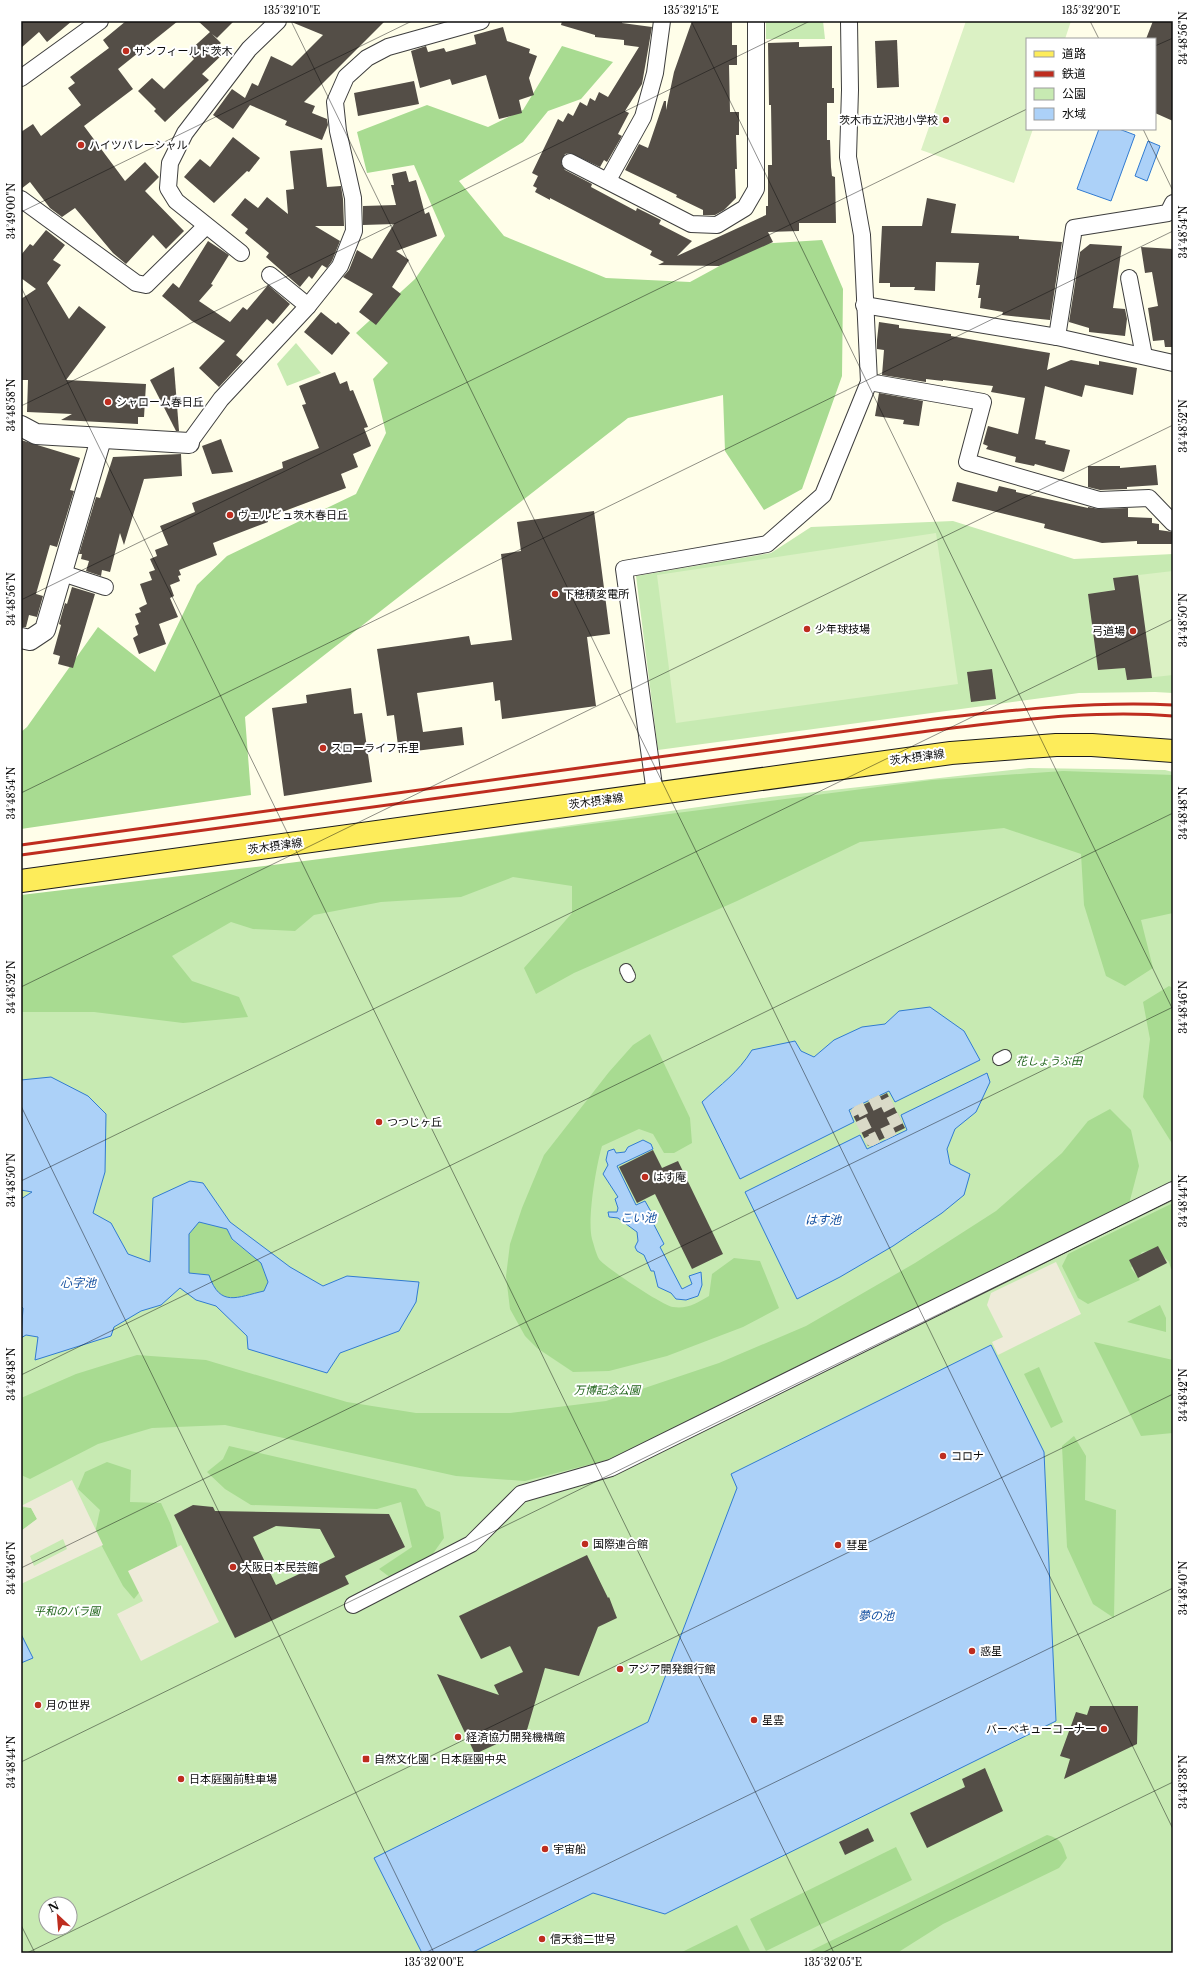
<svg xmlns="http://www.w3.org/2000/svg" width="1194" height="1974" viewBox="0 0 1194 1974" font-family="'Libre Baskerville','Noto Sans JP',serif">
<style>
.green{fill:#c7eab2;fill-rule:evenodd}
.forest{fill:#a8db91}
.pitch{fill:#dbf1c4}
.plaza{fill:#eeebd9;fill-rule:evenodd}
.water{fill:#acd1f8;stroke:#317bd1;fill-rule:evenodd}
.building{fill:#544e47;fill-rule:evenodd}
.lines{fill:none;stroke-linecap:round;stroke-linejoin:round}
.pedestrian-tunnel{stroke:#dadac8;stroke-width:12;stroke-dasharray:12 6;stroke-linecap:butt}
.pedestrian-casing{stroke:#3e3e3e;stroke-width:14}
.minor-casing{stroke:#3e3e3e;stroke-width:18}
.tertiary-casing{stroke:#3e3e3e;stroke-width:22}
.primary-casing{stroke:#1c1c1c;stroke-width:24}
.pedestrian{stroke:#fff;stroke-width:12}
.minor{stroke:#fff;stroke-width:16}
.tertiary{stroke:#fff;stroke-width:20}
.primary{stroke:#fdec5a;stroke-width:22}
.rail{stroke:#be2d1f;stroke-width:3}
.ticks{fill:none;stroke:#0b0b0b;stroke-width:1;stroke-opacity:0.45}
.poi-dot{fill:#be2d1f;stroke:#fff;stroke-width:1.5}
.labels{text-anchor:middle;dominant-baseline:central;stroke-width:4;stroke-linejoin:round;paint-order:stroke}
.poi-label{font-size:11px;fill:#0b0b0b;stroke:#fff;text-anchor:start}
.street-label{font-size:11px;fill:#0b0b0b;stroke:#fff}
.park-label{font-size:11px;font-style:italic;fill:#1f641a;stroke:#fff}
.water-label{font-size:12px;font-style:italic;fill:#114e9f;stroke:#fff}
.neatline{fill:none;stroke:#0b0b0b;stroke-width:1.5}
.ticks-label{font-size:10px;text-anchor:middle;fill:#0b0b0b}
</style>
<rect width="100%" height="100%" fill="#fffee9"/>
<g class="green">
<polygon points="766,21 823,21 825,39 766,39"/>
<polygon points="296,343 321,373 287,386 277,364"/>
<polygon points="953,521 1074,559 1173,554 1173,693 1155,692 1079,693 658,750 636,576 771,553 811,527"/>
<path d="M1029 768 1165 770 1173 772V1953H21V903L770 797ZM46 1904H70V1928H46Z"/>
</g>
<g class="forest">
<polygon points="562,46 613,62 581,99 548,111 523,142 459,181 504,236 606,278 690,282 760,244 822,240 843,289 842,376 802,489 764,510 725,451 723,395 628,418 245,717 251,795 21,829 21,732 27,727 98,627 155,672 197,585 227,556 356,494 386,433 373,379 388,363 356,333 415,279 445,236 414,165 367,173 357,132 427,105 488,127 523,110"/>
<polygon points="1063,771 1173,775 1173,913 1141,920 1153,968 1125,986 1106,976 1084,905 1081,854 1004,828 860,842 737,901 574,973 536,994 524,968 572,913 572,886 513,877 461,897 381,902 314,915 295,931 253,929 231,922 172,956 192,981 239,997 248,1017 183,1023 94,1012 21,1012 21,895 281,864 932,780"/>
<polygon points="1169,986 1173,988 1173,1145 1143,1097 1150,1039 1143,1002"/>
<path d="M650 1034 690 1118 692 1143 674 1153H664L653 1134 639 1129 602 1146C596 1166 587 1220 592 1239 594 1245 596 1254 599 1259 603 1266 665 1307 673 1307 688 1309 697 1303 709 1296L712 1274 734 1258 760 1261 779 1308 743 1327 667 1356 609 1371 573 1372 537 1348 525 1336 510 1309 506 1276 510 1244 522 1208 544 1155 609 1072 633 1045Z"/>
<polygon points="1110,1109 1131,1130 1139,1166 1129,1204 611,1459 525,1481 456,1476 225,1425 152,1428 98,1444 30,1479 21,1475 21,1398 76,1374 137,1355 206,1360 347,1402 416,1413 510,1413 606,1401 719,1363 806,1326 915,1263 996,1211 1062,1153 1088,1121"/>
<polygon points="1173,1203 1173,1268 1171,1269 1169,1262 1157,1250 1142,1252 1131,1268 1140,1280 1088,1304 1078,1298 1062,1266 1068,1254"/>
<path d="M199 1222 227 1229 232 1240 261 1263 268 1282 264 1291C237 1297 221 1308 209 1275L189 1273V1234Z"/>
<polygon points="1160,1305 1166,1318 1166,1332 1127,1322"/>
<polygon points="1094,1342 1173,1360 1173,1433 1141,1436"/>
<polygon points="1039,1367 1063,1422 1051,1428 1024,1374"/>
<polygon points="1074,1436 1086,1456 1085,1500 1116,1510 1114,1618 1093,1604 1067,1547 1062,1446"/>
<polygon points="229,1446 416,1489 426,1506 440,1512 444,1538 432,1555 391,1578 379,1569 412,1547 401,1502 377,1509 251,1505 225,1489 207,1472 223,1459"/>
<polygon points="107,1462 131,1470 130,1502 161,1503 171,1525 181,1559 149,1580 134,1599 123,1586 95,1533 100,1510 78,1489 85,1472"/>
<polygon points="21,1507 31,1508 37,1519 21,1531"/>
<path d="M1047 1835C1062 1839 1062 1844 1067 1858L1059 1868 943 1924 897 1953H806Z"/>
<polygon points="896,1847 912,1880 766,1951 750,1919"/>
<polygon points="737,1925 751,1953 680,1953"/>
</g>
<g class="pitch">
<polygon points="966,21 1071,21 1065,39 1027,39 1027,129 1033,129 1014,183 921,150"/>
<polygon points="936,533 958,684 676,723 657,575"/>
<polygon points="1173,571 1173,675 1127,680 1125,668 1098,670 1088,594 1114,590 1113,578"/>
</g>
<g class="plaza">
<polygon points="1056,1262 1081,1314 998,1355 992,1342 1003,1337 987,1305 991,1293"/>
<path d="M72 1480 103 1545 21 1584V1531L37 1519 31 1508 21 1506ZM63 1539 67 1549 34 1566 30 1556Z"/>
<polygon points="181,1545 219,1622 141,1661 117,1614 143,1601 128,1571"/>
</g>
<g class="water">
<polygon points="1099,129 1119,129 1135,135 1111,201 1077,189"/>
<polygon points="1148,141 1160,146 1147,181 1135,176"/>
<path d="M930 1007 964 1031 980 1060 895 1102 889 1091 849 1110 854 1122 740 1179 702 1102C721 1084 738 1073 752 1050L795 1041 801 1051 814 1057 834 1040 862 1027 885 1024 899 1011Z"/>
<polygon points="987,1073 990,1082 976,1112 955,1129 947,1149 950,1164 970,1174 964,1195 942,1213 893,1246 840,1277 797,1299 745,1192 860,1135 867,1149 907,1130 901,1115"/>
<path d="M51 1077 88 1096 106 1114 105 1172 93 1213 111 1223 128 1254 150 1262 153 1198 190 1181 203 1183 230 1222 290 1267 323 1286 347 1276 419 1282 416 1302 399 1331 340 1353 327 1373 248 1349 247 1336 216 1306 196 1300 180 1288 161 1305 141 1311 114 1327 111 1336 35 1360 38 1337 26 1335 21 1338 23 1308 21 1306V1199L32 1192 21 1190V1080ZM199 1222 227 1229 232 1239 261 1263 268 1282 264 1291C237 1297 220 1308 209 1275L189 1273V1234Z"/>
<polygon points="643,1140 651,1144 653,1149 617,1166 636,1205 645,1201 654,1217 651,1219 664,1244 660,1247 682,1289 692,1284 689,1276 701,1272 702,1285 698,1296 686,1300 676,1299 671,1293 658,1287 654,1271 651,1271 644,1255 637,1251 635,1247 638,1241 637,1232 618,1218 609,1217 608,1212 617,1212 618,1208 615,1199 618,1197 603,1174 608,1165 606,1160 608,1151 614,1149 616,1153 625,1152 628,1147"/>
<polygon points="991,1345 1044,1452 1056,1721 665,1914 593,1893 471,1953 422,1953 374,1858 648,1722 737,1488 731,1474"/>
<polygon points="21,1634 33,1658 21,1663"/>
</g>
<g class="building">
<polygon points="21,21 72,21 47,42 39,32 21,48"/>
<polygon points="126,21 178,21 118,69 133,89 84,126 125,181 145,162 159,177 145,191 184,231 166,249 153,235 126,264 113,253 75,208 62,217 50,208 30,182 21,189 21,132 33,124 41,136 81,105 68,88 75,83 70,77 109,48 103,40"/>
<polygon points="198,21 234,21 217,38 212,34 221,43 218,46 224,53 202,74 209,80 165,122 154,111 156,109 138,91 152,78 164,89 194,59 188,52 210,32"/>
<polygon points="289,21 385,21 304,102 315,106 312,113 327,119 328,125 322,140 285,125 287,121 250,105 233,129 213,115 232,89 245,98 252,83 258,86 271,56 292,66 323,35"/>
<polygon points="562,21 622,21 622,23 652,27 642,84 625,111 629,113 618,134 622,136 607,162 604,160 600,167 570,153 565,154 561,163 565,170 592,184 591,187 636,211 637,208 661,220 659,224 692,241 677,256 766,215 766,206 768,206 768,165 772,165 771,105 769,105 768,43 799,42 799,47 832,46 832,88 834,88 834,103 827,103 827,140 830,140 831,167 832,176 835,177 836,223 799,223 799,231 768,232 773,242 719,266 658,265 664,262 650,255 652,251 550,198 550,200 535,192 537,188 533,186 538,176 532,173 558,119 563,122 568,113 573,116 580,102 587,106 590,98 595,101 599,92 608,97 639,47 624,45 624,40 595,37 595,35 561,25"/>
<polygon points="692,21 732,21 732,45 737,45 737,65 729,65 730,112 739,112 739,135 736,135 737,169 735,169 736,198 724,210 715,215 703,215 703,210 676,197 677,195 625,170 639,144 648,148 664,101 666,101 666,110 674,72"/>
<polygon points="1153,21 1173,21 1173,121 1155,113 1155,39 1146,39"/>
<polygon points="503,27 507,41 530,49 529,53 537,56 529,78 534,95 519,100 522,113 499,119 486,75 452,85 450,79 420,88 411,51 426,46 428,52 444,48 446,52 476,44 474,35"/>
<polygon points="897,40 899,87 877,88 875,41"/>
<polygon points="414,81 419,104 358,116 354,93"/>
<polygon points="233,137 260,158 249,172 247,171 214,203 184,177 200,159 210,167"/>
<polygon points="322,148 327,187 341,186 343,199 344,226 315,226 340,241 332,261 327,268 322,265 312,279 309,276 300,287 266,257 269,253 245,233 248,229 231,215 245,198 258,208 267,197 288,214 286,190 294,189 290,151"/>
<polygon points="406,171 409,182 416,180 425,214 429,212 437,236 396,251 409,260 392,287 401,294 376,325 359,312 373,294 343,277 349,270 357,250 372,259 394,224 363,225 363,206 396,205 391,185 394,185 392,174"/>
<polygon points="927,198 956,204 951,233 1019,236 1019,239 1062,242 1050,320 1002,315 1003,312 980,308 981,298 978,298 980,285 976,285 979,263 936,262 935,291 914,290 915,287 890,287 890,283 879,283 882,226 922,226"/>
<polygon points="46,230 65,245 53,260 61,265 47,283 69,319 79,306 106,327 66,380 146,384 144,417 138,417 138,424 61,420 72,414 27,412 28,380 21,380 21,299 36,289 21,278 21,255 30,244 33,246"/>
<polygon points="208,241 229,255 211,284 213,285 199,301 230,322 243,307 247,310 268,285 290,304 273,324 267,319 236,355 243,361 219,387 199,368 225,341 192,321 162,296 173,283 179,288"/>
<polygon points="1090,244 1122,246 1113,308 1125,309 1127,319 1125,336 1089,332 1089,328 1069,322 1080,252"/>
<polygon points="1141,247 1173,249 1173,347 1165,347 1164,340 1153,341 1148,308 1158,306 1152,272 1145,273"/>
<polygon points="321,312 336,324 338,322 350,333 332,355 304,332"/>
<polygon points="879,322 899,325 899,328 951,334 951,336 1050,353 1047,370 1071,360 1099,365 1099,361 1137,368 1133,395 1085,385 1082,397 1045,386 1035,439 1046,441 1045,444 1070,450 1064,472 1035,464 1034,466 1015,462 1016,457 986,449 988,446 983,444 988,426 1018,434 1025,398 991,392 993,386 943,380 943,381 926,379 926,382 882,375 884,350 877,349 877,340"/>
<polygon points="174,367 179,431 176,431 150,380"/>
<polygon points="335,372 340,384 347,381 350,391 353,390 368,427 364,428 371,446 353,454 358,467 341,474 346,488 266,518 268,522 213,543 217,555 179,570 181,575 178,576 180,581 170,585 174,596 170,598 178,617 159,624 166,644 139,654 133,638 138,635 135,626 139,624 135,614 141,612 139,608 147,604 140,584 152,580 149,572 155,570 150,559 157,556 155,550 168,545 160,526 195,512 192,503 283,468 282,462 319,448 302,405 306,404 299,386"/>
<polygon points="879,393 923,401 919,426 903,424 904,420 875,416"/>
<polygon points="221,439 233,472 212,474 202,446"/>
<polygon points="21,440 80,458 70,490 74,491 57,547 50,545 36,594 43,596 37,617 29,615 26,627 21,627"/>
<polygon points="181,454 182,476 144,479 124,545 120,533 110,572 102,570 101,576 86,571 89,561 81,559 82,554 79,554 96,497 100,498 113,457"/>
<polygon points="1156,465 1158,485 1127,487 1127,489 1100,490 1088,487 1088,466 1120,466 1120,468"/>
<polygon points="957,482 997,492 999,486 1016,490 1016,492 1088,508 1088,507 1099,509 1128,508 1128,517 1152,518 1152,523 1159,524 1159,530 1173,532 1173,544 1137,544 1137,541 1102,543 1044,528 1045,524 952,501"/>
<polygon points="594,511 610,634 587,637 596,706 502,719 500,700 495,701 493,682 417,693 423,732 462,727 464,745 399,753 394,715 387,716 377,649 469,636 471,645 512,640 501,554 521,551 517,522"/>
<polygon points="1138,575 1152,678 1127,680 1125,668 1098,670 1088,594 1115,590 1113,578"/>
<polygon points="72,587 95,594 73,668 58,664 60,656 53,654 61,625 59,624 65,603 67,604"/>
<polygon points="992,669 996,699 971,702 967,672"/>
<polygon points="351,688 354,714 362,713 372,782 284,796 272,708 307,703 306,695"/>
<polygon points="887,1093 905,1128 868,1146 851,1111"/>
<polygon points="653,1150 662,1168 678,1161 723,1254 692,1269 655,1194 637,1203 619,1167"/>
<polygon points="1158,1246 1167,1263 1138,1278 1129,1260"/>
<path d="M193 1505 213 1507 215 1511 389 1514 405 1547 345 1576 349 1584 235 1638 174 1515ZM276 1526 320 1529 335 1557 276 1585 253 1537Z"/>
<polygon points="587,1555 608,1598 609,1597 617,1618 598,1627 579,1676 545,1668 527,1730 475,1754 437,1674 499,1695 494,1685 523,1672 510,1646 481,1659 459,1616"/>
<polygon points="1090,1706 1138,1706 1137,1744 1064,1779 1070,1759 1060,1756 1076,1712 1087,1715"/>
<polygon points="985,1768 1003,1811 927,1848 910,1813 965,1787 962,1779"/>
<polygon points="868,1828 874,1841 845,1855 839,1842"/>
</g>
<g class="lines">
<polygon class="pedestrian-tunnel" points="884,1099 898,1127 871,1140 857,1112"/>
<defs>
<g id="pedestrian">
<polyline points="626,970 629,976"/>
<polyline points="999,1059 1005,1056"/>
</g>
<g id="minor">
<polyline points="21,78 100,21"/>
<polyline points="570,162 691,224 717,225 745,208 756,189 756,21"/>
<polyline points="608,180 643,117 655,73 662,21"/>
<polyline points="21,199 136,283 146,285 206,226"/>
<polyline points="241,253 176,201 168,188 170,163 185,133 249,49 278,21"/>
<polyline points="270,275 308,306"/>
<polyline points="1129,278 1144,356"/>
<polyline points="864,305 1057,337 1173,363"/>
<polyline points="1057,337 1074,228 1168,213 1173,203"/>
<polyline points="869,382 983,402 967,462 1099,500 1149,498 1173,523"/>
<polyline points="189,443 221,399 308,306 340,266 354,231 353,198 338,131 335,102 346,77 367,58 388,47 481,21"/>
<polyline points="62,573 105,587"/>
<polyline points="655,793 624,569 767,544 823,495 869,382 862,235 848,157 850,90 849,21"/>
<polyline points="353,1605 471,1544 521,1494 611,1468 1173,1190"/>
</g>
<g id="tertiary">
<polyline points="21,426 36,434 189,443"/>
<polyline points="21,638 30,640 45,630 101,439"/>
</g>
<polyline id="primary" points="21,881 951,753 1056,745 1092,745 1173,751"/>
</defs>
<use href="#pedestrian" class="pedestrian-casing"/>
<use href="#minor" class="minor-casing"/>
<use href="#tertiary" class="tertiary-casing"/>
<use href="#primary" class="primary-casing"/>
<use href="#pedestrian" class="pedestrian"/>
<use href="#minor" class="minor"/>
<use href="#tertiary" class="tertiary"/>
<use href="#primary" class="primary"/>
<g class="rail">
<path d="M21 845 934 719C1013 710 1093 701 1173 705"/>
<path d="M21 855 936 730C1014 721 1094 709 1173 716"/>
</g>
</g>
<path class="ticks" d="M291 21 1173 1829M691 21 1173 1010M1090 21 1099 39M1155 46 1173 38M1143 129 1173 191M21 212 412 21M21 287 834 1953M21 406 810 21M21 600 1027 109M21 793 1173 231M21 987 1173 425M21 1106 434 1953M21 1181 1173 619M21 1375 1173 813M21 1568 1173 1007M21 1762 1173 1200M21 1925 35 1953M27 1953 1173 1394M425 1953 1173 1588M822 1953 1173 1782"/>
<g class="poi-dot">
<circle cx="126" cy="51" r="4"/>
<circle cx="946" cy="120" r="4"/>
<circle cx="81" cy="145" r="4"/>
<circle cx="108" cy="402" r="4"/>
<circle cx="230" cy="515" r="4"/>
<circle cx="555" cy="594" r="4"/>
<circle cx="807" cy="629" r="4"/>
<circle cx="1133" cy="631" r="4"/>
<circle cx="323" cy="748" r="4"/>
<circle cx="379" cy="1122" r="4"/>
<circle cx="645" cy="1177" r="4"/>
<circle cx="943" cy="1456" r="4"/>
<circle cx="585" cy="1544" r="4"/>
<circle cx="838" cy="1545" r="4"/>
<circle cx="233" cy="1567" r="4"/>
<circle cx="972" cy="1651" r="4"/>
<circle cx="620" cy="1669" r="4"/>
<circle cx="38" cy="1705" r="4"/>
<circle cx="754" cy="1720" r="4"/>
<circle cx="1104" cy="1729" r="4"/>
<circle cx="458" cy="1737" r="4"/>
<rect x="362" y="1755" width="8" height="8" rx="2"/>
<circle cx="181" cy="1779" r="4"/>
<circle cx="545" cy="1849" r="4"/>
<circle cx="542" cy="1939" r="4"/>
</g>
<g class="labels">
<g class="poi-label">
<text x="134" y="51">サンフィールド茨木</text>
<text x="938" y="120" text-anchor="end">茨木市立沢池小学校</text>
<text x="89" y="145">ハイツパレーシャル</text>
<text x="116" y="402">シャローム春日丘</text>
<text x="238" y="515">ヴェルビュ茨木春日丘</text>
<text x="563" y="594">下穂積変電所</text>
<text x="815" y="629">少年球技場</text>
<text x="1125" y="631" text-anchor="end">弓道場</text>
<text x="331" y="748">スローライフ千里</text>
<text x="387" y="1122">つつじヶ丘</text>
<text x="653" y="1177">はす庵</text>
<text x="951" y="1456">コロナ</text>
<text x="593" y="1544">国際連合館</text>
<text x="846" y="1545">彗星</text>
<text x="241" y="1567">大阪日本民芸館</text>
<text x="980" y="1651">惑星</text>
<text x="628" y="1669">アジア開発銀行館</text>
<text x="46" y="1705">月の世界</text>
<text x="762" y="1720">星雲</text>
<text x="1096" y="1729" text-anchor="end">バーベキューコーナー</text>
<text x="466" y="1737">経済協力開発機構館</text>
<text x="374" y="1759">自然文化園・日本庭園中央</text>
<text x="189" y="1779">日本庭園前駐車場</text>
<text x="553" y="1849">宇宙船</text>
<text x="550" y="1939">信天翁二世号</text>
</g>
<g class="street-label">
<text transform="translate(917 757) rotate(-8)">茨木摂津線</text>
<text transform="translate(596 801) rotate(-8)">茨木摂津線</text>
<text transform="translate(275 846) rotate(-8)">茨木摂津線</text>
</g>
<g class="park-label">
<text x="1049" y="1061">花しょうぶ田</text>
<text x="607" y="1390">万博記念公園</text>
<text x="67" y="1611">平和のバラ園</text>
</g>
<g class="water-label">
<text x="638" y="1217">こい池</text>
<text x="823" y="1219">はす池</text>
<text x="78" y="1282">心字池</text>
<text x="876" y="1615">夢の池</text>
</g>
</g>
<rect width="1194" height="1974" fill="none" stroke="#ffffff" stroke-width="44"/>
<rect x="1026" y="38" width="130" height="92" fill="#ffffff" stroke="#9d9d9d"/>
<rect x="1034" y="51" width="20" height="6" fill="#fdec5a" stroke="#9d9d9d"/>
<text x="1062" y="58" font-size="12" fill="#0b0b0b">道路</text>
<rect x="1034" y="71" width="20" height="6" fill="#be2d1f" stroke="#9d9d9d"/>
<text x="1062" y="78" font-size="12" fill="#0b0b0b">鉄道</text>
<rect x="1034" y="88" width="20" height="12" fill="#c7eab2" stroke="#9d9d9d"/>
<text x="1062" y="98" font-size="12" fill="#0b0b0b">公園</text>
<rect x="1034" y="108" width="20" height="12" fill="#acd1f8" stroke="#9d9d9d"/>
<text x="1062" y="118" font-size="12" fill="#0b0b0b">水域</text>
<g transform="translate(58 1916) rotate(334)"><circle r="19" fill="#ffffff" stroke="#9d9d9d"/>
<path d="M0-3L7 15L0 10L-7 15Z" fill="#be2d1f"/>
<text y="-6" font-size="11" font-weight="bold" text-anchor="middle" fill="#0b0b0b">N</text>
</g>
<rect x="22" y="22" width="1150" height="1930" class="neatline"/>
<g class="ticks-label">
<text x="292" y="14">135°32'10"E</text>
<text x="691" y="14">135°32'15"E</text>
<text x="1091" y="14">135°32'20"E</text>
<text transform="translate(1183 38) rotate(-90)" y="4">34°48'56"N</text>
<text transform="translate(11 211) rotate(-90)" y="4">34°49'00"N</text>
<text transform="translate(1183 232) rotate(-90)" y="4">34°48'54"N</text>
<text transform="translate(11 405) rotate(-90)" y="4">34°48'58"N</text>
<text transform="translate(1183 426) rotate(-90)" y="4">34°48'52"N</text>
<text transform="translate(11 599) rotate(-90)" y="4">34°48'56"N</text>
<text transform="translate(1183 620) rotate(-90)" y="4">34°48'50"N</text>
<text transform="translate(11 793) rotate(-90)" y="4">34°48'54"N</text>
<text transform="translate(1183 813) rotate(-90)" y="4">34°48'48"N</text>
<text transform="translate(11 987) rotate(-90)" y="4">34°48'52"N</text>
<text transform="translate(1183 1007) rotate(-90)" y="4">34°48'46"N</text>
<text transform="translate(11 1180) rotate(-90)" y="4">34°48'50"N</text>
<text transform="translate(1183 1201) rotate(-90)" y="4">34°48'44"N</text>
<text transform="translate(11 1374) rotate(-90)" y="4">34°48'48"N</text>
<text transform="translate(1183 1395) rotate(-90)" y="4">34°48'42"N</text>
<text transform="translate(11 1568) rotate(-90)" y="4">34°48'46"N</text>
<text transform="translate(1183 1588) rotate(-90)" y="4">34°48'40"N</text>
<text transform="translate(11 1762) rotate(-90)" y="4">34°48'44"N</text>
<text transform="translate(1183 1782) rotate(-90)" y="4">34°48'38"N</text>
<text x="434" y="1966">135°32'00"E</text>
<text x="833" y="1966">135°32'05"E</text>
</g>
</svg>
